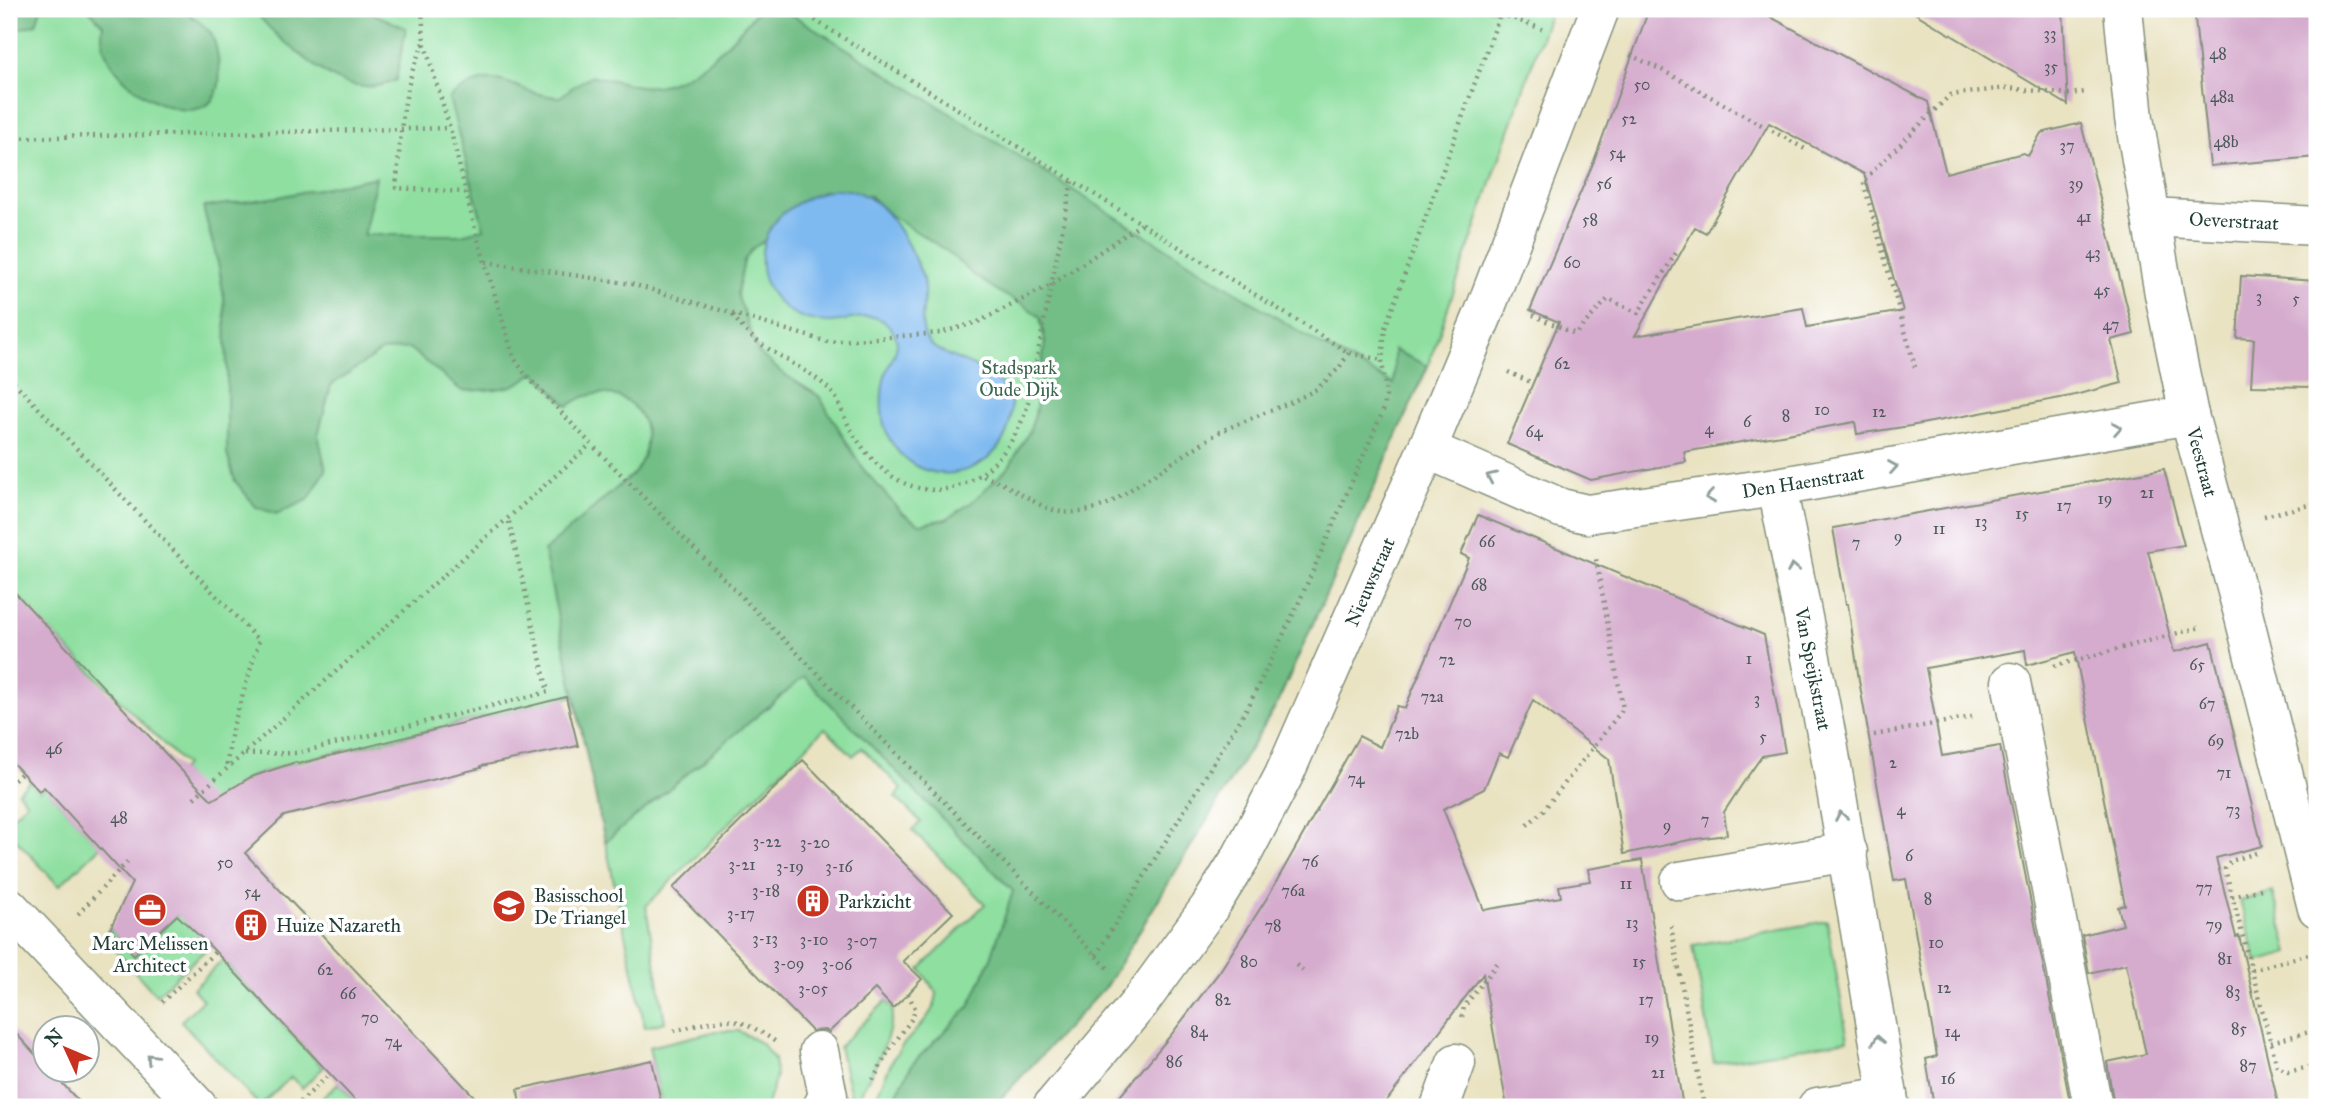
<svg xmlns="http://www.w3.org/2000/svg" width="2326" height="1116" viewBox="0 0 2326 1116" font-family="'IM FELL Great Primer',serif">
<style>
.green{fill:#8edfa0;stroke:#568e6a;stroke-width:2}
.forest{fill:#72be86;stroke:#487e5d;stroke-width:2;fill-rule:evenodd}
.water{fill:#7eb9f0;stroke:#4e7b92;stroke-width:2}
.building{fill:#d5acce;fill-rule:evenodd}
.lines{fill:none;stroke-linecap:round;stroke-linejoin:round}
.minor-casing{stroke:#84907b;stroke-width:41}
.path{stroke:#84907b;stroke-width:4.5;stroke-dasharray:2 5;stroke-linecap:butt}
.minor{stroke:#fff;stroke-width:38}
.oneway{stroke:#8f9e9a}
.labels{text-anchor:middle;dominant-baseline:central;stroke-width:7;stroke-linejoin:round;paint-order:stroke}
.number-label{font-size:16px;fill:#4c595a}
.street-label{font-size:19px;fill:#1f3d34;stroke:#fff}
.park-label{font-size:19px;fill:#3b664f;stroke:#fff}
.poi-label{font-size:19px;fill:#1f3d34;stroke:#fff;text-anchor:start}
</style>
<rect width="100%" height="100%" fill="#fff"/>
<filter id="ink" filterUnits="userSpaceOnUse"><feTurbulence type="fractalNoise" baseFrequency=".0143" numOctaves="2"/><feDisplacementMap in="SourceGraphic" scale="14" xChannelSelector="R" yChannelSelector="G"/><feConvolveMatrix kernelMatrix="1 2 1 2 8 2 1 2 1" color-interpolation-filters="sRGB"/></filter>
<filter id="wash" filterUnits="userSpaceOnUse"><feTurbulence type="fractalNoise" baseFrequency=".00686" numOctaves="4" result="noise"/><feDisplacementMap in="SourceGraphic" scale="28" xChannelSelector="R" yChannelSelector="G"/><feGaussianBlur stdDeviation="1.57" result="paint"/><feColorMatrix in="noise" values="0 0 0 0 0 0 0 0 0 0 0 0 0 0 0 0 0 1.4 0 .05"/><feComposite in="paint" operator="in"/></filter>
<g filter="url(#wash)">
<rect width="100%" height="100%" fill="#e9e3c2"/>
<g class="green">
<path d="M9 9H1551L1428 366 1277 704 1106 986 1014 892 990 961 969 1007 913 1063 890 1107H872C879 1090 886 1072 895 1056 908 1034 935 1019 937 993L920 969 985 904 912 830 921 822 895 797 902 789 862 748 853 756 825 728 646 906 665 1022 645 1027 574 696 296 762 251 777 208 803 181 770 185 765 9 590Z"/>
<polygon points="30,781 39,791 45,787 100,847 59,886 9,832 9,820 27,802 18,792"/>
<polygon points="2273,892 2289,953 2257,962 2240,901"/>
<polygon points="179,913 210,946 156,995 106,940 110,929 135,955"/>
<polygon points="1827,921 1848,1040 1714,1063 1693,945"/>
<polygon points="223,960 323,1068 302,1088 291,1077 260,1106 181,1021 203,1000 193,989"/>
<path d="M886 1001 893 1008C891 1043 869 1077 853 1107H846L851 1095 839 1047Z"/>
<polygon points="717,1031 739,1031 761,1043 774,1059 776,1077 766,1107 662,1107 649,1047"/>
<polygon points="338,1083 361,1107 313,1107"/>
</g>
<g class="forest">
<polygon points="9,9 41,9 36,24 9,32"/>
<path d="M88 9H186C192 18 202 23 209 31 216 39 218 57 219 67 229 156 89 88 103 25Z"/>
<path d="M254 9H363L406 28 396 80C357 98 330 78 301 55 283 41 267 28 254 9Z"/>
<path d="M759 9H783L1321 345 1394 384V350L1428 366 1277 704 1106 986 993 1107H890L913 1063 969 1007 990 961 1013 891 804 677 605 842 544 551 635 472C670 422 618 369 568 406L535 372C510 393 493 389 462 391L409 348 382 351 331 385 318 435 326 470 308 500 276 514 256 507 235 481 227 454V366L224 298 219 267 203 207 278 197 376 177 364 235H461L484 229 449 98C501 58 511 96 560 97L574 86 592 76C608 78 625 84 640 86 687 92 732 41 759 9ZM823 191 870 196 890 215 947 251 972 274 1001 293 1024 305 1040 317 1045 342 1035 415 1029 432 1009 467 972 502 946 519 920 524 902 513 863 469 819 396 782 373 758 352 737 294 744 261 753 248 764 241 777 219 786 211Z"/>
</g>
<path class="water" d="M834 189C873 188 893 216 909 247 914 259 921 269 924 282 927 302 915 327 930 344 935 349 942 352 948 355 970 365 997 373 1010 395 1023 469 925 505 889 438 880 422 880 394 885 376 890 357 906 347 890 327 874 307 850 322 830 322 788 322 758 293 762 251 764 238 770 227 778 218 792 204 815 193 834 189Z"/>
<g id="blocks">
<g class="building">
<path d="M1649 9H1756L1928 102 1946 173 2023 153 2028 156 2041 133 2081 123 2134 334 2111 340 2122 383 2071 396 1910 426 1857 434 1855 422 1684 452 1686 462 1591 480 1507 444 1559 322 1530 310 1594 161ZM1769 123 1864 174 1903 311 1807 327 1803 308 1635 336 1695 227 1706 233Z"/>
<polygon points="1908,9 2063,9 2068,105"/>
<polygon points="2194,9 2317,9 2317,157 2210,166"/>
<polygon points="2241,276 2317,281 2317,387 2251,386 2254,339 2237,338"/>
<polygon points="2164,469 2184,545 2148,551 2174,652 2211,642 2262,846 2216,858 2236,937 2239,936 2279,1107 2114,1107 2107,1062 2146,1054 2126,964 2089,973 2082,935 2123,925 2118,907 2125,905 2107,815 2075,652 2027,665 2025,650 1926,668 1942,756 2000,746 2071,1107 1934,1107 1926,1059 1937,1056 1906,879 1894,881 1859,680 1848,604 1846,604 1833,528"/>
<polygon points="1478,515 1764,635 1785,752 1762,756 1743,783 1724,812 1727,835 1689,840 1624,854 1609,759 1533,700 1508,757 1499,753 1484,789 1443,809 1484,910 1561,897 1559,886 1590,881 1588,869 1642,860 1683,1107 1507,1107 1483,974 1382,1107 1111,1107 1171,1035 1220,971 1267,898 1359,736 1380,747 1397,706 1405,708 1469,558 1461,554"/>
<polygon points="9,586 179,768 212,800 251,777 296,762 298,764 566,697 578,746 481,766 481,768 284,816 245,853 484,1107 361,1107 210,946 177,915 134,955 110,929 132,883 44,787 39,791 9,759"/>
<polygon points="803,760 953,913 903,961 922,979 908,994 893,1008 875,989 829,1032 825,1030 812,1031 673,888"/>
<polygon points="9,1026 46,1066 46,1070 50,1070 84,1107 9,1107"/>
<polygon points="652,1060 662,1107 520,1107 518,1089"/>
</g>
</g>
</g>
<g filter="url(#ink)">
<use href="#blocks" fill-opacity="0" stroke="#84907b" stroke-width="2"/>
<g class="lines">
<defs>
<g id="minor">
<polyline points="2123,9 2134,118 2164,294 2189,415 2244,617 2317,908"/>
<polyline points="2151,217 2317,226"/>
<polyline points="1427,449 1561,508 1587,514 1777,487 2189,415"/>
<polyline points="1777,487 1828,743 1890,1107"/>
<polyline points="2011,682 2093,1107"/>
<polyline points="1680,881 1848,852"/>
<polyline points="9,907 198,1107"/>
<polyline points="819,1051 828,1096 822,1107"/>
<polyline points="1052,1107 1141,1001 1209,908 1241,857 1284,775 1427,449 1483,315 1600,9"/>
<polyline points="1440,1107 1456,1063"/>
<polyline points="1817,1107 1888,1096"/>
</g>
</defs>
<use href="#minor" class="minor-casing"/>
<g class="path">
<polyline points="422,9 424,42 450,128 476,233 514,358 525,374 591,444 1108,968"/>
<polyline points="797,9 1349,353 1382,360"/>
<polyline points="1501,14 1542,29"/>
<path d="M424 43C401 86 401 140 396 188L465 192"/>
<polyline points="1630,55 1662,70 1805,149"/>
<polyline points="9,138 450,128"/>
<polyline points="486,262 632,284 828,342 940,333 978,322 1051,285 1141,224"/>
<path d="M733 315C755 351 798 360 829 389 839 398 842 414 849 426 855 437 862 447 870 457 930 523 1003 481 1027 407L1072 181"/>
<polyline points="1533,315 1575,334 1608,299 1638,313 1678,250"/>
<polyline points="1915,367 1863,181 1950,95 2006,88 2069,94 2085,92"/>
<polyline points="1508,372 1533,383"/>
<polyline points="9,377 259,641 232,730 226,769"/>
<path d="M983 476C1037 493 1046 530 1110 503L1221 431 1296 400 1317 389 1339 368 1349 353"/>
<polyline points="2264,516 2317,503"/>
<polyline points="2054,666 2201,627"/>
<polyline points="1874,735 1972,717"/>
<polyline points="245,754 297,753 548,692 508,517"/>
<polyline points="9,785 22,773"/>
<polyline points="194,798 591,444"/>
<polyline points="1527,825 1543,811 1623,709 1596,559"/>
<polyline points="2256,853 2231,861 2225,869 2277,1066 2288,1072 2317,1065"/>
<polyline points="2232,897 2265,888"/>
<polyline points="78,914 128,861"/>
<polyline points="1671,926 1704,1107"/>
<polyline points="1096,955 1250,703 1300,600 1383,411 1386,396 1382,360 1385,328 1502,9"/>
<polyline points="1296,965 1306,973"/>
<polyline points="2252,970 2309,954"/>
<polyline points="162,1002 215,952"/>
<polyline points="1462,1017 1464,1007 1499,961"/>
<path d="M674 1031C723 1019 732 1011 776 1042"/>
<polyline points="2271,1042 2317,1030"/>
<polyline points="873,1080 888,1052 913,1017 915,1008 908,994"/>
<polyline points="295,1107 330,1074"/>
</g>
<use href="#minor" class="minor"/>
</g>
<defs><path id="oneway-chevron" d="M-2-3.5L2.5 0L-2 3.5" fill="none" stroke-width="1.6" stroke-linecap="round" stroke-linejoin="round" transform="scale(1.75)"/></defs>
<g class="oneway">
<use href="#oneway-chevron" transform="translate(2117 428) rotate(-10)"/>
<use href="#oneway-chevron" transform="translate(1893 467) rotate(-10)"/>
<use href="#oneway-chevron" transform="translate(1491 477) rotate(-156)"/>
<use href="#oneway-chevron" transform="translate(1710 497) rotate(171)"/>
<use href="#oneway-chevron" transform="translate(1793 568) rotate(-101)"/>
<use href="#oneway-chevron" transform="translate(1841 816) rotate(-100)"/>
<use href="#oneway-chevron" transform="translate(1878 1040) rotate(-100)"/>
<use href="#oneway-chevron" transform="translate(151 1058) rotate(-133)"/>
</g>
</g>
<defs>
<symbol id="building-disc" viewBox="-11 -11 22 22"><circle r="9.5" fill="#c8321e" stroke="#fff"/><path d="M-4-6H4V6H1V3H-1V6H-4ZM-2.5-4.3h1.7v1.8h-1.7ZM.8-4.3h1.7v1.8H.8ZM-2.5-1h1.7V.8h-1.7ZM.8-1h1.7V.8H.8Z" fill="#fff"/></symbol>
<symbol id="school-disc" viewBox="-11 -11 22 22"><circle r="9.5" fill="#c8321e" stroke="#fff"/><path d="M0-5L7-2L0 1L-7-2ZM-4 1L0 2.5L4 1V4Q0 6-4 4Z" fill="#fff"/></symbol>
<symbol id="office-disc" viewBox="-11 -11 22 22"><circle r="9.5" fill="#c8321e" stroke="#fff"/><path d="M-6-3h4V-5.5h4V-3h4V5H-6ZM-1-4.5V-3h2v-1.5ZM-6 0V1H6V0Z" fill="#fff"/></symbol>
</defs>
<g fill-rule="evenodd">
<use href="#building-disc" x="794" y="882" width="38" height="38"/>
<use href="#school-disc" x="490" y="887" width="38" height="38"/>
<use href="#office-disc" x="131" y="891" width="38" height="38"/>
<use href="#building-disc" x="232" y="906" width="38" height="38"/>
</g>
<g class="labels">
<g class="number-label">
<text x="2050" y="33">33</text>
<text x="2218" y="53">48</text>
<text x="2051" y="66">35</text>
<text x="1642" y="84">50</text>
<text x="2222" y="96">48a</text>
<text x="1629" y="118">52</text>
<text x="2226" y="141">48b</text>
<text x="2067" y="145">37</text>
<text x="1617" y="152">54</text>
<text x="1604" y="183">56</text>
<text x="2076" y="183">39</text>
<text x="2084" y="216">41</text>
<text x="1590" y="219">58</text>
<text x="2093" y="252">43</text>
<text x="1572" y="262">60</text>
<text x="2102" y="289">45</text>
<text x="2259" y="296">3</text>
<text x="2296" y="298">5</text>
<text x="2111" y="324">47</text>
<text x="1562" y="363">62</text>
<text x="1822" y="409">10</text>
<text x="1879" y="411">12</text>
<text x="1786" y="415">8</text>
<text x="1747" y="421">6</text>
<text x="1709" y="428">4</text>
<text x="1534" y="431">64</text>
<text x="2147" y="492">21</text>
<text x="2105" y="498">19</text>
<text x="2064" y="505">17</text>
<text x="2022" y="513">15</text>
<text x="1981" y="521">13</text>
<text x="1939" y="528">11</text>
<text x="1898" y="536">9</text>
<text x="1487" y="541">66</text>
<text x="1856" y="542">7</text>
<text x="1479" y="584">68</text>
<text x="1463" y="621">70</text>
<text x="1749" y="658">1</text>
<text x="1447" y="659">72</text>
<text x="2197" y="664">65</text>
<text x="1432" y="696">72a</text>
<text x="1757" y="698">3</text>
<text x="2207" y="703">67</text>
<text x="1407" y="733">72b</text>
<text x="1763" y="736">5</text>
<text x="2216" y="740">69</text>
<text x="54" y="748">46</text>
<text x="1893" y="762">2</text>
<text x="2224" y="772">71</text>
<text x="1356" y="778">74</text>
<text x="1901" y="809">4</text>
<text x="2233" y="809">73</text>
<text x="119" y="817">48</text>
<text x="1705" y="819">7</text>
<text x="1667" y="825">9</text>
<text x="767" y="841">3-22</text>
<text x="815" y="842">3-20</text>
<text x="1909" y="855">6</text>
<text x="1310" y="861">76</text>
<text x="225" y="862">50</text>
<text x="742" y="864">3-21</text>
<text x="790" y="866">3-19</text>
<text x="839" y="866">3-16</text>
<text x="1626" y="883">11</text>
<text x="2204" y="887">77</text>
<text x="766" y="890">3-18</text>
<text x="1293" y="890">76a</text>
<text x="252" y="891">54</text>
<text x="1928" y="898">8</text>
<text x="741" y="913">3-17</text>
<text x="1632" y="922">13</text>
<text x="2214" y="924">79</text>
<text x="1273" y="925">78</text>
<text x="765" y="938">3-13</text>
<text x="814" y="939">3-10</text>
<text x="862" y="940">3-07</text>
<text x="1936" y="942">10</text>
<text x="2225" y="958">81</text>
<text x="1249" y="961">80</text>
<text x="1639" y="961">15</text>
<text x="789" y="963">3-09</text>
<text x="837" y="964">3-06</text>
<text x="325" y="969">62</text>
<text x="1944" y="987">12</text>
<text x="813" y="988">3-05</text>
<text x="2233" y="991">83</text>
<text x="348" y="993">66</text>
<text x="1223" y="999">82</text>
<text x="1646" y="999">17</text>
<text x="370" y="1017">70</text>
<text x="2239" y="1028">85</text>
<text x="1199" y="1031">84</text>
<text x="1952" y="1031">14</text>
<text x="1652" y="1037">19</text>
<text x="393" y="1041">74</text>
<text x="1174" y="1061">86</text>
<text x="2248" y="1065">87</text>
<text x="1658" y="1072">21</text>
<text x="1948" y="1078">16</text>
</g>
<g class="street-label">
<text transform="translate(2234 221) rotate(3)">Oeverstraat</text>
<text transform="translate(2202 462) rotate(75)">Veestraat</text>
<text transform="translate(1803 482) rotate(-9)">Den Haenstraat</text>
<text transform="translate(1370 582) rotate(-66)">Nieuwstraat</text>
<text transform="translate(1813 669) rotate(79)">Van Speijkstraat</text>
</g>
<g class="park-label">
<text x="1019" y="367">Stadspark<tspan x="1019" dy="22">Oude Dijk</tspan></text>
</g>
<g class="poi-label">
<text x="534" y="895">Basisschool<tspan x="534" dy="22">De Triangel</tspan></text>
<text x="838" y="901">Parkzicht</text>
<text x="276" y="925">Huize Nazareth</text>
<text x="150" y="943" text-anchor="middle">Marc Melissen<tspan x="150" dy="22">Architect</tspan></text>
</g>
</g>
<rect width="2326" height="1116" fill="none" stroke="#fff" stroke-width="35"/>
<g transform="translate(66 1049) rotate(314)"><circle r="33" fill="#ffffff" stroke="#a5b1ae" stroke-width="2"/>
<path d="M0-5L12 26L0 18L-12 26Z" fill="#c8321e"/>
<text y="-10" font-size="19" font-weight="bold" text-anchor="middle" fill="#1f3d34">N</text>
</g>
</svg>
